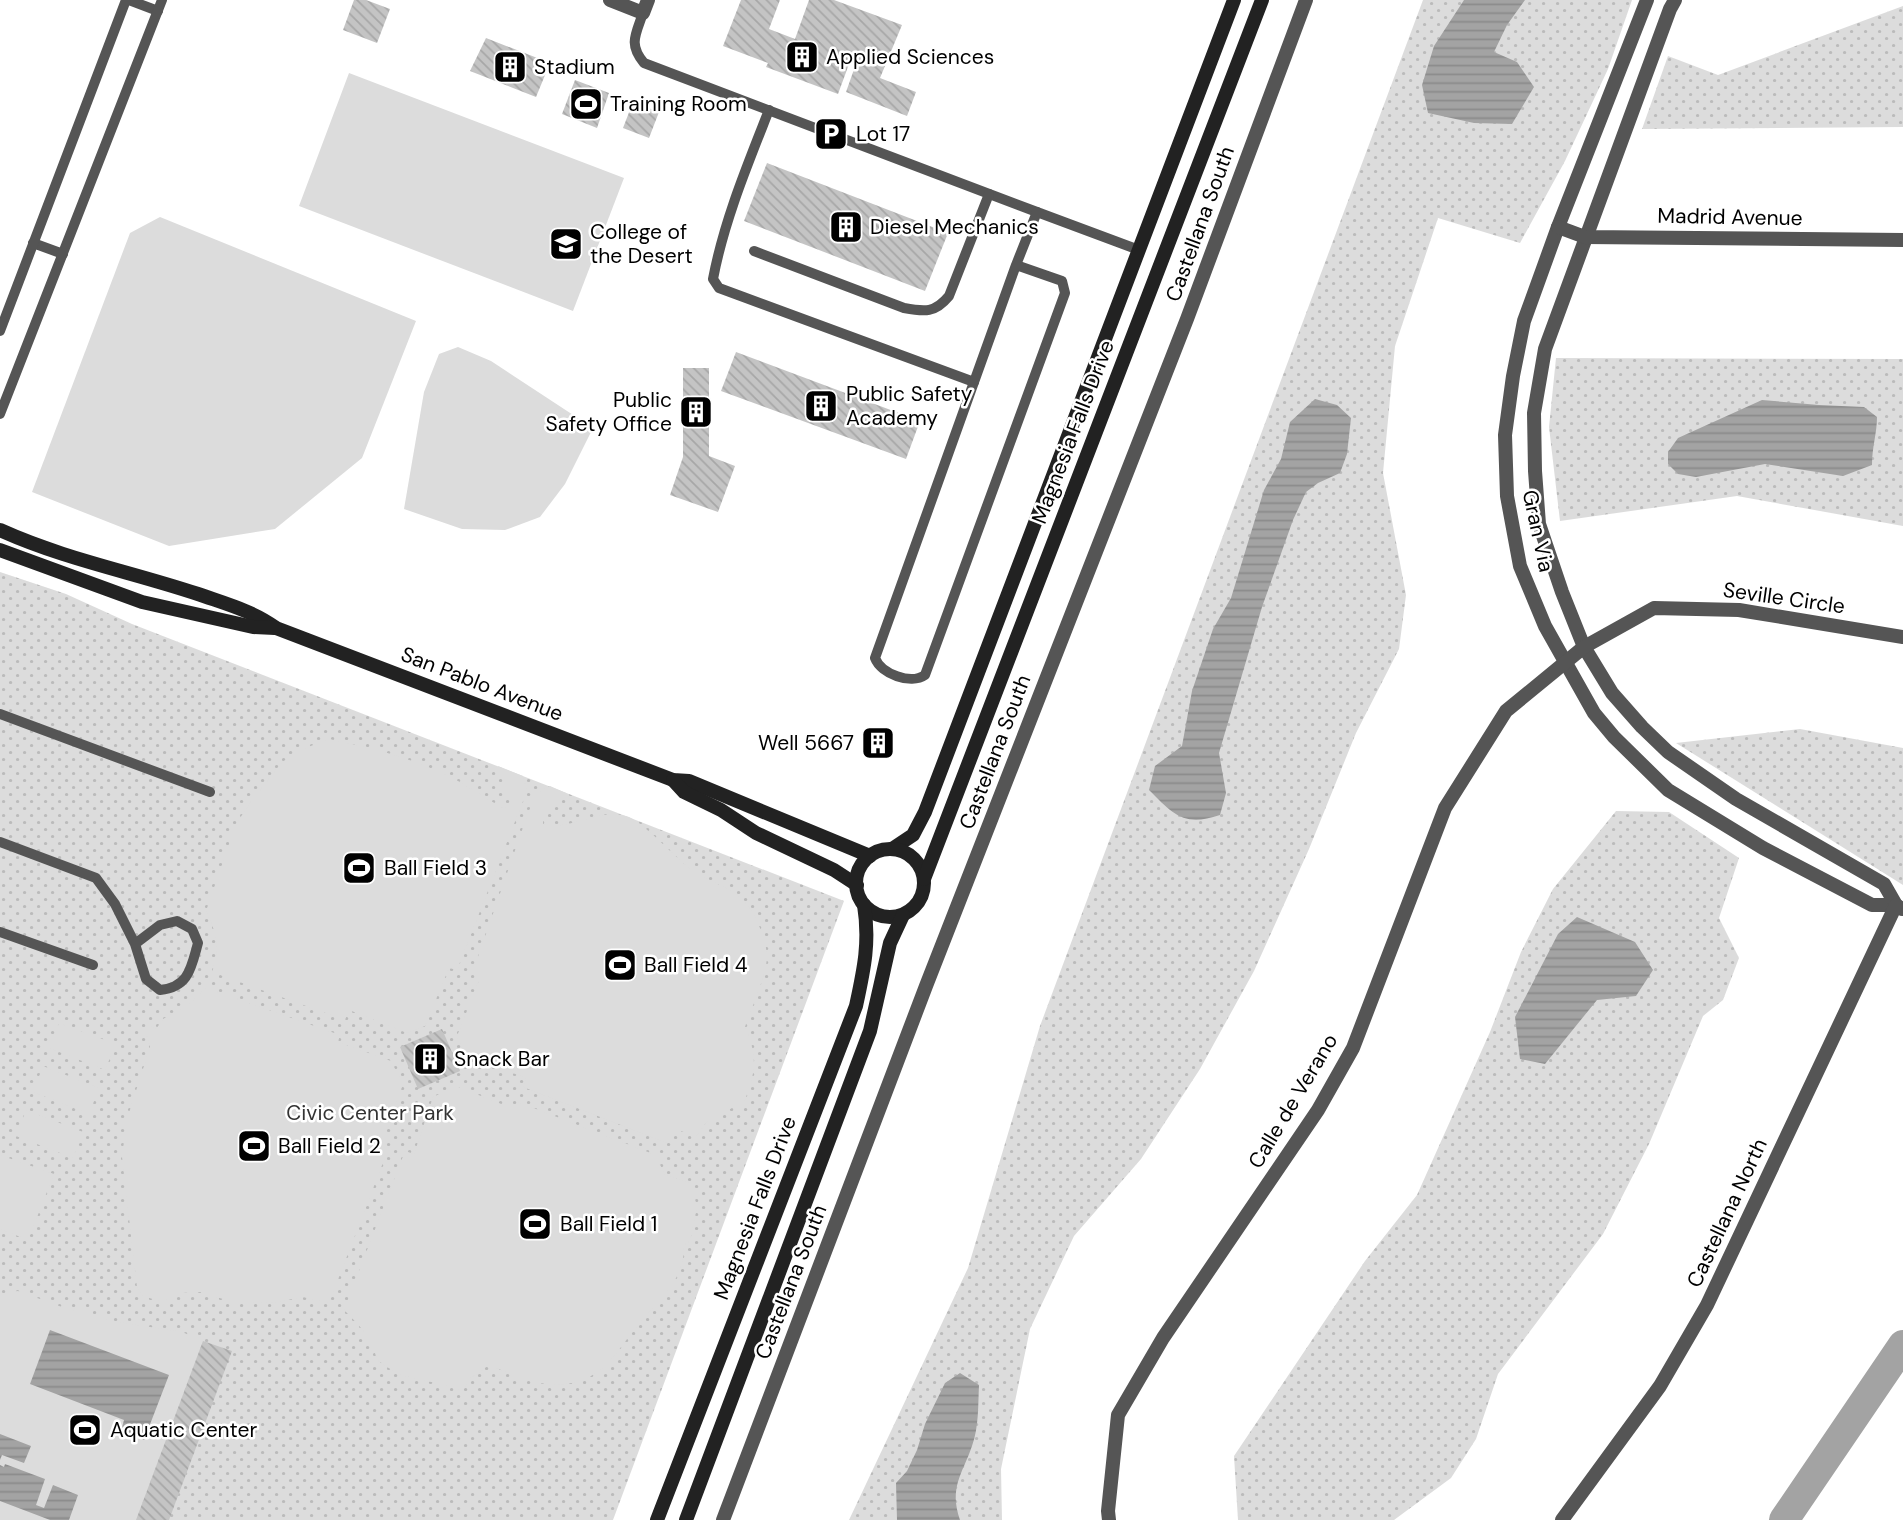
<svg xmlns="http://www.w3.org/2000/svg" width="1903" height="1520" viewBox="0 0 1903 1520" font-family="'DM Sans',sans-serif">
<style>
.green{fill:url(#green-dots)}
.pitch{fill:#dcdcdc}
.water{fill:url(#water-rules)}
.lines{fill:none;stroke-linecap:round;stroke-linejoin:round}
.river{stroke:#a3a3a3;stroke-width:30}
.building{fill:url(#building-back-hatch)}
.lane{stroke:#555;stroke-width:10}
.street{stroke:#555;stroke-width:14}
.secondary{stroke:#222;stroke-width:14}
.labels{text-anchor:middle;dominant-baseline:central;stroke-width:5;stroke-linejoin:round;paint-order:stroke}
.poi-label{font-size:21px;fill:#000;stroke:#fff;text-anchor:start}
.street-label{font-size:21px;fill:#000;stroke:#fff}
.park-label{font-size:21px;fill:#333;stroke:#fff}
</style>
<defs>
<pattern id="green-dots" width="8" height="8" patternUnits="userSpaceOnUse" patternTransform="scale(1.75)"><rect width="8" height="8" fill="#dcdcdc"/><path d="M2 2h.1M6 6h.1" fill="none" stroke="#bbb" stroke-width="1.8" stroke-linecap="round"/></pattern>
<pattern id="water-rules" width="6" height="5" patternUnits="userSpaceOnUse" patternTransform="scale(1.75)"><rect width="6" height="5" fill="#a3a3a3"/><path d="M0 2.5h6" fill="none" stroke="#8b8b8b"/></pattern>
<pattern id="building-back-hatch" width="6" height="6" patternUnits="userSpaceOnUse" patternTransform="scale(1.75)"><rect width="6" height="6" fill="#c4c4c4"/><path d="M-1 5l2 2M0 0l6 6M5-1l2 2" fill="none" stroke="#a7a7a7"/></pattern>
</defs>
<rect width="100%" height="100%" fill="#fff"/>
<g class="green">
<polygon points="1423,0 1632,0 1608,69 1565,161 1520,243 1438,218 1395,346 1383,473 1406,595 1399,649 1356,733 1309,849 1254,971 1200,1069 1141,1159 1074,1236 1030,1329 1001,1469 1002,1520 849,1520 968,1268 1040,1026"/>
<polygon points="1903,6 1903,127 1642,129 1668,56 1718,75"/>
<polygon points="1556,358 1903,359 1903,526 1737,496 1560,521 1549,427"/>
<polygon points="0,572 66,594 132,624 844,901 613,1520 0,1520"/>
<polygon points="1800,729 1903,748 1903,885 1676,743"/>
<polygon points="1616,811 1669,812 1739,858 1719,918 1739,958 1723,1000 1703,1016 1649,1144 1603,1234 1498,1374 1476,1439 1451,1478 1394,1520 1238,1520 1234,1456 1365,1261 1417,1195 1490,1032 1521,952 1553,889"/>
</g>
<g class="pitch">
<polygon points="349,73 624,178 573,311 299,206"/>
<polygon points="160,217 416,321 362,458 275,529 169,546 32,492 130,233"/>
<polygon points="458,347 491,361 593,428 565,484 540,517 505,530 462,529 404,509 424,392 439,354"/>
<path d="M329 739C373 748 417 759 458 781 474 790 488 800 505 809L510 801 498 766 523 776 527 791 457 970 449 968 425 1026 407 1033 349 1010 345 1020 212 972C221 944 217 936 206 911L236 824 250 803 282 762 308 747Z"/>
<path d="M550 786 566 793 543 816V824C569 832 597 808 626 816 641 820 672 854 687 866 701 879 717 882 733 892 751 902 766 935 767 956 767 974 751 1009 745 1027 758 1056 756 1073 744 1102L708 1120 696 1137 681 1131 669 1138 667 1143 523 1087 526 1078 465 1055 457 1036 480 978 472 974 528 813 537 793Z"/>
<polygon points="206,988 340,1035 338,1042 391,1061 403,1084 382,1144 389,1147 329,1303 303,1297 271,1303 229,1301 201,1292 180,1293 162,1302 143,1296 137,1287 122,1157 127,1119 150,1047 146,1033 150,1026 156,1029 163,1019 189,1004"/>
<polygon points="59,1023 116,1044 105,1070 49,1048"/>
<polygon points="43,1066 99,1088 89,1114 33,1092"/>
<path d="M456 1086 514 1109 518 1102 661 1157 659 1162 664 1174 691 1183 697 1207 690 1241 684 1245C685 1281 658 1301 637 1326 616 1352 603 1380 565 1384 536 1387 515 1375 488 1365L478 1374 469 1378 463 1391C443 1382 422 1382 402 1375 393 1372 385 1365 377 1360 372 1338 360 1326 344 1310L405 1151 414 1154 433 1097Z"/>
<polygon points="26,1110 83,1132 73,1158 16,1136"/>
<polygon points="0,1155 54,1174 28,1240 0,1229"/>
<polygon points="18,1291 73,1311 75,1308 112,1321 182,1332 203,1341 136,1520 0,1520 0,1297 8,1292"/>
</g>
<g class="water">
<polygon points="1464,0 1525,0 1507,25 1494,52 1517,62 1534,87 1512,124 1474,123 1428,113 1422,85 1434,46"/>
<path d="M1315 399 1337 405 1351 418 1347 454 1340 473 1318 483 1306 492 1293 520 1262 607 1219 753 1226 793 1220 815C1184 827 1174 815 1149 790L1155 766 1182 746 1192 691 1213 629 1231 598 1264 490 1281 459 1290 422Z"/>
<path d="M1762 400 1819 405 1864 407 1877 417C1877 433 1872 447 1872 465L1843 476 1765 464 1696 477 1678 474 1668 464V452L1678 438Z"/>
<polygon points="1577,917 1635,942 1653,970 1636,996 1597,1000 1545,1064 1520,1059 1515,1017 1558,934"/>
<polygon points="50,1330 169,1375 144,1440 121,1431 124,1420 30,1384"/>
<path d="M960 1373 979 1385C978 1405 979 1427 972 1446 962 1475 949 1487 960 1520H897L896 1483 907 1471 917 1450 925 1424 945 1383Z"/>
<polygon points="0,1434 31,1446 24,1463 2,1455 0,1460"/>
<polygon points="5,1464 45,1479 36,1505 44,1508 53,1485 78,1495 69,1520 50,1520 0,1501 0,1465 4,1467"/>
</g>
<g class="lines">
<polyline class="river" points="1784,1520 1903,1345"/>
</g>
<g class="building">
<polygon points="354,0 366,0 390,9 377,43 343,30"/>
<polygon points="741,0 780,0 769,29 795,39 809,0 834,0 902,25 880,78 916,92 907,116 846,92 858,58 852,56 838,94 766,67 768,63 723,46"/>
<polygon points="486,38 550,63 536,97 470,71"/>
<polygon points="575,80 609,93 597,128 562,114"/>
<polygon points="633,102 659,112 649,138 623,128"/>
<polygon points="767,163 948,233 925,291 744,221"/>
<polygon points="736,352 920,421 906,459 721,391"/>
<polygon points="683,368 709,368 709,456 735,466 718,512 670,495 683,457"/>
<polygon points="442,1029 460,1071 418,1089 400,1047"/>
<polygon points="203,1341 232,1351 169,1520 136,1520"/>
</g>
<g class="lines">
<g class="lane">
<polyline points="129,0 158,11"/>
<path d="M643 13C636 34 628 44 644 63L1037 212"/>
<path d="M769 110C747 166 724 221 713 279L719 288 974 382"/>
<polyline points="33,243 63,254"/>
<path d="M754 251 904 308C925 312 935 313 949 296L989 194"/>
<path d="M1016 265 1062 281 1065 293 925 675C911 685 881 674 875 658L1016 265 1037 212 1139 250"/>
<polyline points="0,331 126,0"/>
<polyline points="0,414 162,0"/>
<polyline points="0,714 210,792"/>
<path d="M0 842 96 878 115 904 135 944 160 925 177 921 192 929 198 943C191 968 189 987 160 990L146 979 135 944"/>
<polyline points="0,932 93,965"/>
</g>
<g class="street">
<polyline points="610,0 643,13 648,0"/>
<polyline points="1647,0 1558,227 1524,321 1513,376 1505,435 1507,496 1520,566 1545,626 1594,713 1614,737 1668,790 1763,848 1872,905 1896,905"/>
<polyline points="1675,0 1670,9 1545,349 1534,413 1535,471 1539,524 1562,592 1584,647 1612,693 1642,727 1668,752 1736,799 1884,884 1896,905 1902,909"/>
<polyline points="1558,227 1585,237 1903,240"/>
<polyline points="723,1520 926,986 1187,319 1306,0"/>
<polyline points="1109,1520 1108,1511 1118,1415 1163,1338 1318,1110 1353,1048 1445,808 1506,711 1584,647 1654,608 1739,610 1903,637"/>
<polyline points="1562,1520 1660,1386 1707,1305 1896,905"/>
</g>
<g class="secondary">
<path d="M0 530C64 559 132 572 198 594 226 604 253 611 276 628L673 780 689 781 870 856"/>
<polyline points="0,550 142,602 253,627 275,628"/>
<polyline points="673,780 684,792 721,810 756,833 834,870 857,885"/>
<polyline points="892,849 913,835 925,812 1234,0"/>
<circle cx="890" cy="883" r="34"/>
<polyline points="924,879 1262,0"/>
<path d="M657 1520 856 1006C864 969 870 942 864 905"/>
<polyline points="686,1520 870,1031 890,943 903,915"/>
</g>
</g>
<defs>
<symbol id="building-square" viewBox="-11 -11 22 22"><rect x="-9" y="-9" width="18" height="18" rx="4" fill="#000" stroke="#fff"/><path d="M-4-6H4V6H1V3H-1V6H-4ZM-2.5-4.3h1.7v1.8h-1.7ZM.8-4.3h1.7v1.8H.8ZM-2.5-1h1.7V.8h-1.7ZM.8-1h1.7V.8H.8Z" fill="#fff"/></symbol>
<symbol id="stadium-square" viewBox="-11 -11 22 22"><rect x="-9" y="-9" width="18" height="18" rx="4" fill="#000" stroke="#fff"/><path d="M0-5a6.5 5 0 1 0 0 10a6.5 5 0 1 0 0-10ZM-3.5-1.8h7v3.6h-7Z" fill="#fff"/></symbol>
<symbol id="parking-square" viewBox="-11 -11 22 22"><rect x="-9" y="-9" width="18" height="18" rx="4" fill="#000" stroke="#fff"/><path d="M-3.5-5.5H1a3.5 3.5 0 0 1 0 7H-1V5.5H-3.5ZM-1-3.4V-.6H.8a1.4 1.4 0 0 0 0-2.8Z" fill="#fff"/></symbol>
<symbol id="university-square" viewBox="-11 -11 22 22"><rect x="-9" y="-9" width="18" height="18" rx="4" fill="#000" stroke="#fff"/><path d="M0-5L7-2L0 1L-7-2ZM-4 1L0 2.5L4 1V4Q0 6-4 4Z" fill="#fff"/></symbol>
</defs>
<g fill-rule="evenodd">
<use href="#building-square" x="783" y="38" width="38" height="38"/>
<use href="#building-square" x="491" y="48" width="38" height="38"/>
<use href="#stadium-square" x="567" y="85" width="38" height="38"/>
<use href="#parking-square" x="812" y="115" width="38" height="38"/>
<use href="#building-square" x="827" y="208" width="38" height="38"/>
<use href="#university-square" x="547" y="225" width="38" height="38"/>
<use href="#building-square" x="802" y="387" width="38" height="38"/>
<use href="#building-square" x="677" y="393" width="38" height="38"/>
<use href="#building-square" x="859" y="724" width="38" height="38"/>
<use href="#stadium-square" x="340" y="849" width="38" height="38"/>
<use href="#stadium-square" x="601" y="946" width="38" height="38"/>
<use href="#building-square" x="411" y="1040" width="38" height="38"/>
<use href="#stadium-square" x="235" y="1127" width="38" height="38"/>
<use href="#stadium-square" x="516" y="1205" width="38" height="38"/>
<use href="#stadium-square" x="66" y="1411" width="38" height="38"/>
</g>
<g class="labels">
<g class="poi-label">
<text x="826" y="57">Applied Sciences</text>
<text x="534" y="67">Stadium</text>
<text x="610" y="104">Training Room</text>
<text x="856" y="134">Lot 17</text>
<text x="870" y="227">Diesel Mechanics</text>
<text x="590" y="232">College of<tspan x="590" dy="24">the Desert</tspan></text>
<text x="846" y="394">Public Safety<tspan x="846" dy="24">Academy</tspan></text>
<text x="672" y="400" text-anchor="end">Public<tspan x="672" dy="24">Safety Office</tspan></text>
<text x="854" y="743" text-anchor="end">Well 5667</text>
<text x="384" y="868">Ball Field 3</text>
<text x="644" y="965">Ball Field 4</text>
<text x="454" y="1059">Snack Bar</text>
<text x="278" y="1146">Ball Field 2</text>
<text x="560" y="1224">Ball Field 1</text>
<text x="110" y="1430">Aquatic Center</text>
</g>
<g class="street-label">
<text transform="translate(1730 217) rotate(1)">Madrid Avenue</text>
<text transform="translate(1200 224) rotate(-70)">Castellana South</text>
<text transform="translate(1073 432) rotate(-69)">Magnesia Falls Drive</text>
<text transform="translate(1538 531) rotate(78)">Gran Via</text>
<text transform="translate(1784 598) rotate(8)">Seville Circle</text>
<text transform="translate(482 684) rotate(21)">San Pablo Avenue</text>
<text transform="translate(995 752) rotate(-69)">Castellana South</text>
<text transform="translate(1293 1101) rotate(-59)">Calle de Verano</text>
<text transform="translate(755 1208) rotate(-69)">Magnesia Falls Drive</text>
<text transform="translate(1727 1213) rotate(-65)">Castellana North</text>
<text transform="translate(791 1282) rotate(-69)">Castellana South</text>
</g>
<g class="park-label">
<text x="370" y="1113">Civic Center Park</text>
</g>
</g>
</svg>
